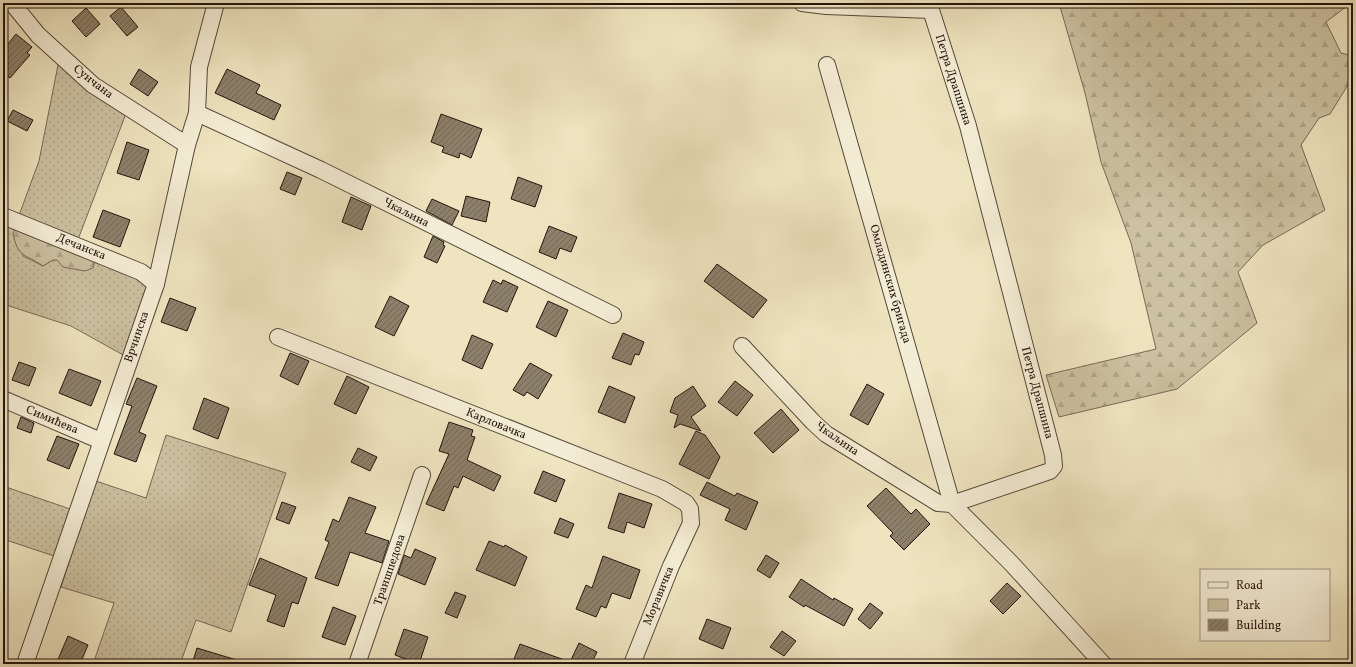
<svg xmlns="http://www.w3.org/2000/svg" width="1356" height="667" viewBox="0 0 1356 667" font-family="Vollkorn,serif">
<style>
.green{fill:url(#green-dots);stroke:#786a57}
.forest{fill:url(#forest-firs);stroke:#786a57}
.building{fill:url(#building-hatch);stroke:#24140d}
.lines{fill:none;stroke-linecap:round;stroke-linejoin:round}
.minor-casing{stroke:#56483a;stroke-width:18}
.minor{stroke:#f4edd5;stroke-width:16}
.labels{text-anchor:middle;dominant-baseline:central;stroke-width:3;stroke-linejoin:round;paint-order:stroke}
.street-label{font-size:12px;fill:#24140d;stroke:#f4edd5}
</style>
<defs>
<pattern id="green-dots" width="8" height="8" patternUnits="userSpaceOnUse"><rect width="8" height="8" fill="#ccc1a1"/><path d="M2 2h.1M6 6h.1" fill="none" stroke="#afa589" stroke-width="1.8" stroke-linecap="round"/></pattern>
<pattern id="forest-firs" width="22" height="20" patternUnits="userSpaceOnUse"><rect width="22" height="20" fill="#ccc1a1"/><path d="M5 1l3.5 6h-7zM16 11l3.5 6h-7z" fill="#afa589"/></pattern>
<pattern id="building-hatch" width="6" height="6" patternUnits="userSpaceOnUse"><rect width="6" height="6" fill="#8d806a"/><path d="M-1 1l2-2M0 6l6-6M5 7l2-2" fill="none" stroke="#736856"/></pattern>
</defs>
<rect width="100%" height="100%" fill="#eee4bf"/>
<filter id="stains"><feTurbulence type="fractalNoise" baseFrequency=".005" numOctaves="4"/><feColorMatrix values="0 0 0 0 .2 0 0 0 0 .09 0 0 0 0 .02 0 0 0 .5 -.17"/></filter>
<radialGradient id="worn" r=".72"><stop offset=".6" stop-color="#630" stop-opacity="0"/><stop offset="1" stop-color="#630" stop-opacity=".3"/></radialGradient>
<g class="green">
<polygon points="59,60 127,111 77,242 18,218 39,161"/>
<polygon points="3,220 18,226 23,256 43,266 53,260 94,256 151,286 125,356 71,326 3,304"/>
<polygon points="166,435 286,473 231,632 196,620 180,664 93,664 114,603 61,587 96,481 146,498"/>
<polygon points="3,486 73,510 54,556 3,539"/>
</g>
<g class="forest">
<polygon points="1059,3 1351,3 1326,22 1341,53 1353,56 1353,82 1351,80 1330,114 1319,118 1301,145 1325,210 1263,245 1238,272 1257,323 1177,389 1059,417 1046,375 1156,349 1131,243 1101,162 1085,93"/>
<path d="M18 226 95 260 93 268 85 271 63 267 57 260H53L43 266C25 253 18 259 13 233Z"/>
</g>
<g class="building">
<polygon points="121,7 138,27 127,36 110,16"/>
<polygon points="86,8 100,24 86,37 72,21"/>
<polygon points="16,34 32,47 27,53 30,55 10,78 3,72 3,50"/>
<polygon points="139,69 158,82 148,96 130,84"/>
<polygon points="227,69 260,85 256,93 281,105 274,120 215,93"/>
<polygon points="13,110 33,120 27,131 7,121"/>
<polygon points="441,114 482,129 471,158 460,153 459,158 442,152 444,147 431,142"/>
<polygon points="127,142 149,150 139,180 117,173"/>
<polygon points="287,172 302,178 295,195 280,189"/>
<polygon points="518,177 542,186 535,207 511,199"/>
<polygon points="466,196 490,202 486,222 461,216"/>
<polygon points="351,197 371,206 362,230 342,222"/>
<polygon points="432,199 459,211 452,225 426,211"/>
<polygon points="103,210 130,220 120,247 93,237"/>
<polygon points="549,226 577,237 571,252 560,248 556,259 539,252"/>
<polygon points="433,236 444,242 443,245 445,246 437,263 424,257"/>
<polygon points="717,264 767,300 753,318 704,281"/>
<polygon points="493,280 501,284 503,280 518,287 507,312 483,302"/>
<polygon points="390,296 409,306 394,336 375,327"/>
<polygon points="170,298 196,308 187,331 161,322"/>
<polygon points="548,301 568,310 556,337 536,327"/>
<polygon points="623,333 644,342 639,355 635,354 631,365 612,358"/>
<polygon points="472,335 493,344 482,369 462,360"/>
<polygon points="290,353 309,361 298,385 280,376"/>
<polygon points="19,362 36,368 29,386 12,380"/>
<polygon points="530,363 552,375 538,399 527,392 524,396 513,390"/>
<polygon points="69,369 101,381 91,406 59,393"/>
<polygon points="347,376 369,387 356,414 334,404"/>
<polygon points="137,378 157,386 139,432 146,435 136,462 114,454 132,406 126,404"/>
<polygon points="735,381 753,395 737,416 718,402"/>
<polygon points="867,384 884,394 868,425 850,415"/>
<polygon points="609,386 635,397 625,423 598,412"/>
<polygon points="693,386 706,406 691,417 701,431 680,424 674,428 678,415 670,412 675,398"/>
<polygon points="204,398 229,408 218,439 193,429"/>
<polygon points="781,409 799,430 773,453 754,433"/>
<polygon points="21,417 34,423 31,433 17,428"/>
<polygon points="449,422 473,430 471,436 475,437 467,460 501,476 494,491 463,476 458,488 454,486 444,511 426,504 449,454 439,451"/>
<polygon points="696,431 705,435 720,457 709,479 679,464"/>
<polygon points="57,436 79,444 69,469 47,460"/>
<polygon points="358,448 377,457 370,471 351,462"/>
<polygon points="543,471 565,480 556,502 534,493"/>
<polygon points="707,482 735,496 737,493 758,502 746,530 725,520 730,509 700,495"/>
<polygon points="886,488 911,514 916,509 930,524 904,550 890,536 893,533 867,506"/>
<polygon points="619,493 652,504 644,528 627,522 624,533 608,528"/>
<polygon points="349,497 376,507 365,533 389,541 382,563 350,552 338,586 315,578 329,542 325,540 333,519 339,522"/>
<polygon points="282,502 296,507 289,524 276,519"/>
<polygon points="560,518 574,524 568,538 554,533"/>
<polygon points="489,541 504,547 505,545 527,557 515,586 476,570"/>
<polygon points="415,549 436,558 425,585 398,574 404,555 411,558"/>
<polygon points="766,555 779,563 770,578 757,570"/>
<polygon points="603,556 640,570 630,599 612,593 606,608 601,606 596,617 576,609 586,585 592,588"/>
<polygon points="260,558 307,578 298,604 292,602 284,627 267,621 276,595 249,585"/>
<polygon points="801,579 833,600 834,598 853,609 844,626 805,605 804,607 789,597"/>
<polygon points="1007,583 1021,596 1003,614 990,601"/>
<polygon points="455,592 466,596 457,618 445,613"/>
<polygon points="870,603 883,613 870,629 858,619"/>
<polygon points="333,607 356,616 345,645 322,637"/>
<polygon points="707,619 731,628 723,649 699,639"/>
<polygon points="404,629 428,637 419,664 395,655"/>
<polygon points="782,631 796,641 784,656 770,647"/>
<polygon points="68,636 88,645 80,664 56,664"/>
<polygon points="579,643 597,652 591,664 512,664 520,644 570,662"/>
<polygon points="197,648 240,661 239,664 192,664"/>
</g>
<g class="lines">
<defs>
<g id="minor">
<polyline points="12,3 38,35 93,85 187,145"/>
<polyline points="802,3 826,6 931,10"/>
<polyline points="827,65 952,504 1011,563 1103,664"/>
<polyline points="197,113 321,170 613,315"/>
<polyline points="3,216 141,272 156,284"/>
<polyline points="278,337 662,489 686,503 690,509 691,523 671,566 632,664"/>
<polyline points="742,346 813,422 826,434 938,503 952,504 1050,471 1054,466 1053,455 968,126 931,10 930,3"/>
<polyline points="3,399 101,441"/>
<polyline points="25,664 156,284 187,145 197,113 199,67 216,3"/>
<polyline points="357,664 422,475"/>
</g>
</defs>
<use href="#minor" class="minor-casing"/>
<use href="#minor" class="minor"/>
</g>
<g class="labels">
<g class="street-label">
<text transform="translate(953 80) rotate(72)">Петра Драпшина</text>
<text transform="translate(93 82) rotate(38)">Сунчана</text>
<text transform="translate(406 213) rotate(27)">Чкаљина</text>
<text transform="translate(81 247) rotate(22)">Дечанска</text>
<text transform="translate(890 284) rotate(74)">Омладинских бригада</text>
<text transform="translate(137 337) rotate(-71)">Врчинска</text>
<text transform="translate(1037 393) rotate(75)">Петра Драпшина</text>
<text transform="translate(52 420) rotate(23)">Симићева</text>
<text transform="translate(496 424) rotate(22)">Карловачка</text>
<text transform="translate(837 439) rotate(35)">Чкаљина</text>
<text transform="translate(390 570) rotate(-71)">Траншпедова</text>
<text transform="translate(659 596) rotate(-68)">Моравичка</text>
</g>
</g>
<rect width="1356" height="667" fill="none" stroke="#eee4bf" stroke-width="16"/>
<rect x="4" y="4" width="1348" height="659" fill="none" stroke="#24140d" stroke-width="2"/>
<rect x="8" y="8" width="1340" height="651" fill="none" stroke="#24140d"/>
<rect x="1200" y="569" width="130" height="72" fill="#f4edd5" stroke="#a19685"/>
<rect x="1208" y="582" width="20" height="6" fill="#f4edd5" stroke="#a19685"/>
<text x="1236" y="589" font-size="12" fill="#24140d">Road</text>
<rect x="1208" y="599" width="20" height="12" fill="#ccc1a1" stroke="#a19685"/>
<text x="1236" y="609" font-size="12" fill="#24140d">Park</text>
<rect x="1208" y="619" width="20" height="12" fill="url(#building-hatch)" stroke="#a19685"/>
<text x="1236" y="629" font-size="12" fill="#24140d">Building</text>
<rect width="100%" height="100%" filter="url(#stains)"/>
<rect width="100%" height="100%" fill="url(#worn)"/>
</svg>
